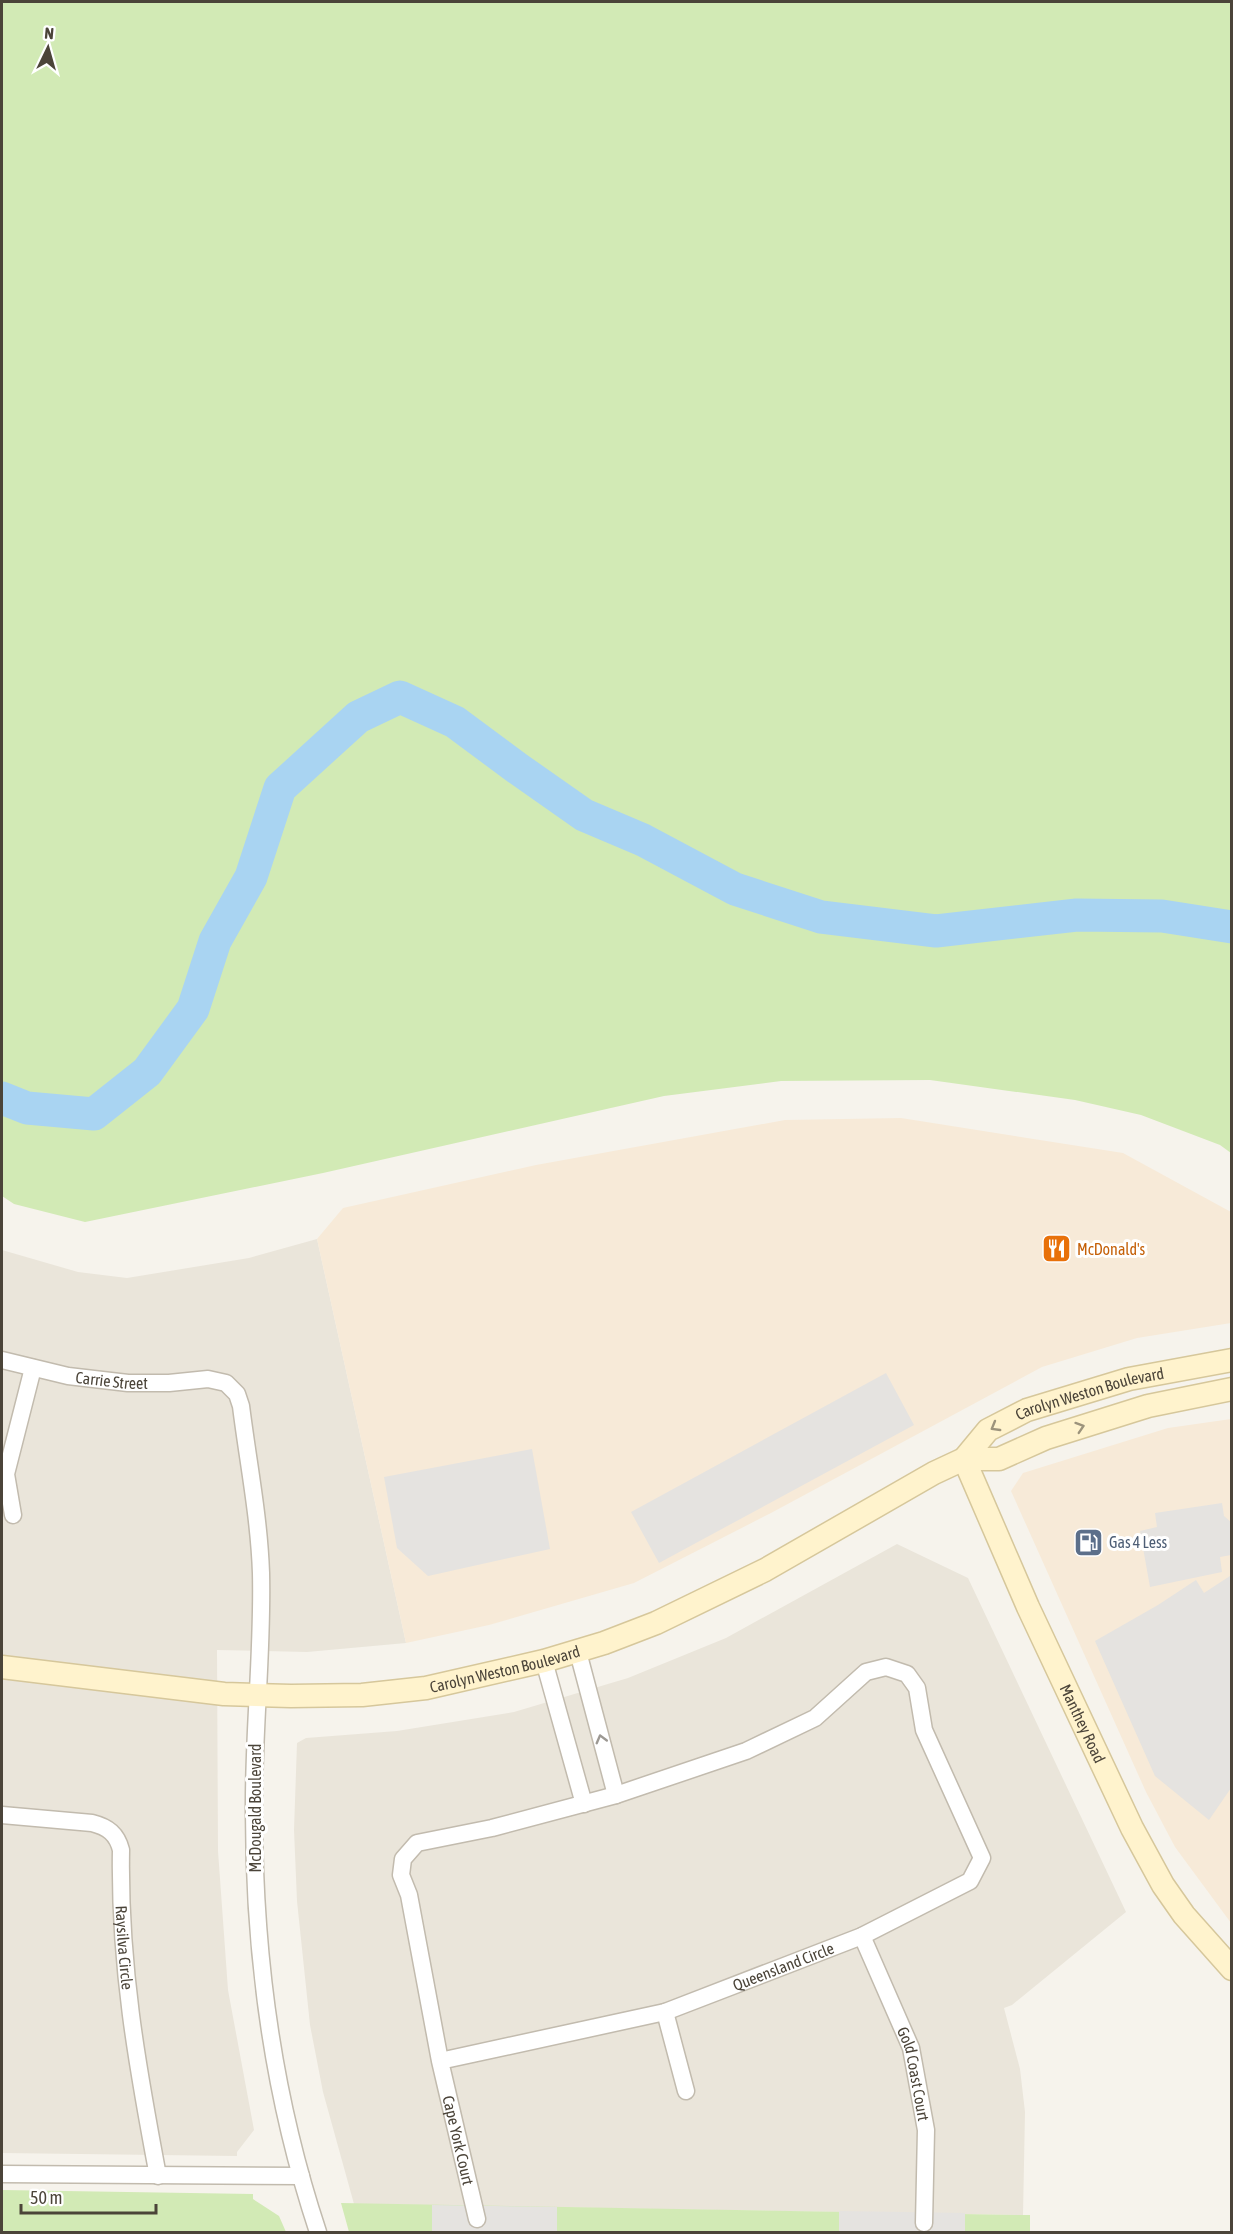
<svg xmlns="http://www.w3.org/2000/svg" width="1233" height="2234" viewBox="0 0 1233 2234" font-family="'Asap Condensed',sans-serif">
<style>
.residential{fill:#eae5da}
.commercial{fill:#f7ead8}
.green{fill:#d2eab5}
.parking{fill:#e5e3e0}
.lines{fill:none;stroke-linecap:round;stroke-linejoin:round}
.river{stroke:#a9d4f2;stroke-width:33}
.street-casing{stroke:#c2bbae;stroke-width:19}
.secondary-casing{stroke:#d6c79b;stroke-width:25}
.street{stroke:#fff;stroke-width:16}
.secondary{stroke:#fff3cd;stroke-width:22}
.oneway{stroke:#9c937c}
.oneway2{stroke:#9c9892}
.labels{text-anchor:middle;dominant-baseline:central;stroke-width:6;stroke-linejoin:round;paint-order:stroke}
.food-label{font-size:16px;fill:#c56008;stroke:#fff;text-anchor:start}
.street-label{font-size:16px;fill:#4b4439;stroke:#fff}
.service-label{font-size:16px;fill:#4e5e75;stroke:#fff;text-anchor:start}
</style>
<rect width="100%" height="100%" fill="#f6f3ec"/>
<g class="residential">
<polygon points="317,1239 406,1643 307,1652 217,1650 218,1851 228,1990 254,2130 237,2152 237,2156 2,2153 2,1250 78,1272 127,1278 249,1258"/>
<polygon points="897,1544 968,1578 1126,1912 1012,2005 1004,2008 1020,2069 1025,2112 1023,2215 354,2204 323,2092 310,2025 297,1901 294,1830 297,1743 306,1738 397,1731 514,1712 628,1678 726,1638"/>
</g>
<g class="commercial">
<polygon points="901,1118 1123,1153 1231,1212 1231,1323 1137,1338 1042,1367 771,1513 634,1583 489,1625 406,1643 317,1239 343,1208 536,1165 785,1120"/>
<polygon points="1231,1419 1231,1923 1175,1847 1146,1792 1011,1491 1023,1473 1168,1428"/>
</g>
<g class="green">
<polygon points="2,2 1231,2 1231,1153 1220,1145 1141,1115 1075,1100 930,1080 781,1081 664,1096 323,1173 85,1222 14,1204 2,1196"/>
<polygon points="2,2190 253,2194 253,2199 279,2216 286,2232 2,2232"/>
<polygon points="341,2203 1023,2215 1030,2215 1030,2232 349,2232"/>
</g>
<g class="parking">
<polygon points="886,1373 914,1425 659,1563 631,1512"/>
<polygon points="532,1449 550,1549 428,1576 397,1548 384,1477"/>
<polygon points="1222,1503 1224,1516 1232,1523 1231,1555 1220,1557 1222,1572 1150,1587 1140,1531 1157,1527 1155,1513"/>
<polygon points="1230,1576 1231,1788 1209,1820 1155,1776 1095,1641 1158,1605 1196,1580 1204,1593"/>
<polygon points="432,2205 557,2207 557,2232 432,2231"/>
<polygon points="839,2211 965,2213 965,2232 839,2232"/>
</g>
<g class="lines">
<polyline class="river" points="2,1098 27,1108 94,1114 147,1072 193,1009 215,941 251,877 280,788 358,717 400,697 455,722 517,768 584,815 643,840 735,889 821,917 936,931 1077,915 1162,916 1232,927"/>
<defs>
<g id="street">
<path id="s1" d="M2 1360 68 1376 128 1383H169L208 1379 226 1383 237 1394 241 1406C248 1462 259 1516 261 1573 263 1653 253 1733 254 1813 254 1955 273 2097 318 2232"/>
<polyline points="13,1515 6,1474 33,1368"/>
<polyline points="578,1652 616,1795"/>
<polyline points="544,1661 584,1804"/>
<path id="s2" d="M2 1815 92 1823C108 1827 117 1834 121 1850 119 1964 137 2065 158 2176"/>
<path id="s3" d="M862 1936 911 2048 926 2130 924 2223"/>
<polyline points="665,2012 686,2091"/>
<path id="s4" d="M440 2061 665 2012 862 1936 970 1881 982 1858 924 1730 917 1688 907 1674 886 1667 866 1672 815 1718 746 1751 616 1795 492 1828 417 1843 403 1859 401 1875 409 1895 440 2061 477 2219"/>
<polyline points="2,2174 301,2176"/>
</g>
<g id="secondary">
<path id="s5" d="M964 1459 1028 1607 1132 1828 1163 1885 1184 1915 1232 1969"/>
<polyline points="964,1459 999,1459 1046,1438 1148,1406 1232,1389"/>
<path id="s6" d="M2 1667 224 1694 291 1696 362 1695 426 1688 544 1661 604 1643 656 1623 765 1570 934 1473 964 1459 988 1430 1027 1410 1129 1379 1232 1360"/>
</g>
</defs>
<use href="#street" class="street-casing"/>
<use href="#secondary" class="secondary-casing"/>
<use href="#street" class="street"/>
<use href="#secondary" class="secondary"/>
</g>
<defs><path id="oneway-chevron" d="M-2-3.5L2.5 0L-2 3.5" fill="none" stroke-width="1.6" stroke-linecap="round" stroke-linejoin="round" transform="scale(1.5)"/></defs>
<g class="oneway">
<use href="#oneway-chevron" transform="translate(995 1427) rotate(150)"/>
<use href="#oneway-chevron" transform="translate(1080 1427) rotate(-18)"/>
</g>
<use class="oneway2" href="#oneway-chevron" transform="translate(601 1739) rotate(-105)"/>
<defs>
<symbol id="restaurant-square" viewBox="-11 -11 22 22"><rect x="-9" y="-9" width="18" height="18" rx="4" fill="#e8710a" stroke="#fff"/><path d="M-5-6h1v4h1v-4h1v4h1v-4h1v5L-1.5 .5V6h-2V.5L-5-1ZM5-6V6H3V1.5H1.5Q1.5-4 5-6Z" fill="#fff"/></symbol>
<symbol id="fuel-square" viewBox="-11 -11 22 22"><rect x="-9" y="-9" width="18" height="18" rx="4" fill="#5c6f8a" stroke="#fff"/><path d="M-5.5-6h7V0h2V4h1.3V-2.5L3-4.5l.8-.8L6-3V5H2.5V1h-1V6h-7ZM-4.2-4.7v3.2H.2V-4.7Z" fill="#fff"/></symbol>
</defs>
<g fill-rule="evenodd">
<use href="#restaurant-square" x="1040" y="1232" width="33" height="33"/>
<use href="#fuel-square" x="1072" y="1526" width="33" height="33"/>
</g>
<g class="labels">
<g class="food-label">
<text x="1077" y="1249">McDonald's</text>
</g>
<g class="street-label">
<text stroke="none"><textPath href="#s1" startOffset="112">Carrie Street</textPath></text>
<text stroke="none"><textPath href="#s6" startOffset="1161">Carolyn Weston Boulevard</textPath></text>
<text stroke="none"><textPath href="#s6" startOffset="507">Carolyn Weston Boulevard</textPath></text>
<text stroke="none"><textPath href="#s5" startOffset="290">Manthey Road</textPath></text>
<text transform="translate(255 1808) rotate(-90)">McDougald Boulevard</text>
<text stroke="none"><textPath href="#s2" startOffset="230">Raysilva Circle</textPath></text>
<text stroke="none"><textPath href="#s4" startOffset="357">Queensland Circle</textPath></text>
<text stroke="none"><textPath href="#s3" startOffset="148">Gold Coast Court</textPath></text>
<text stroke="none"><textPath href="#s4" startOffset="1628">Cape York Court</textPath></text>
</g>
<g class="service-label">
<text x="1109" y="1542">Gas 4 Less</text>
</g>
</g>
<rect width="1233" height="2234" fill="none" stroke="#4b4439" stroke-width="6"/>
<g transform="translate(48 48) rotate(5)" stroke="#ffffff" stroke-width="4.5" paint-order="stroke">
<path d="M0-4.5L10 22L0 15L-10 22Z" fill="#4b4439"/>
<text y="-9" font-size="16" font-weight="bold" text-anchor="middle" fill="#4b4439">N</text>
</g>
<path d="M21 2204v9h135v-9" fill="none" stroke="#4b4439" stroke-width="3"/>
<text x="30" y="2204" font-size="18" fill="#4b4439" stroke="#ffffff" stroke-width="4.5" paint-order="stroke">50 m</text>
</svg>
